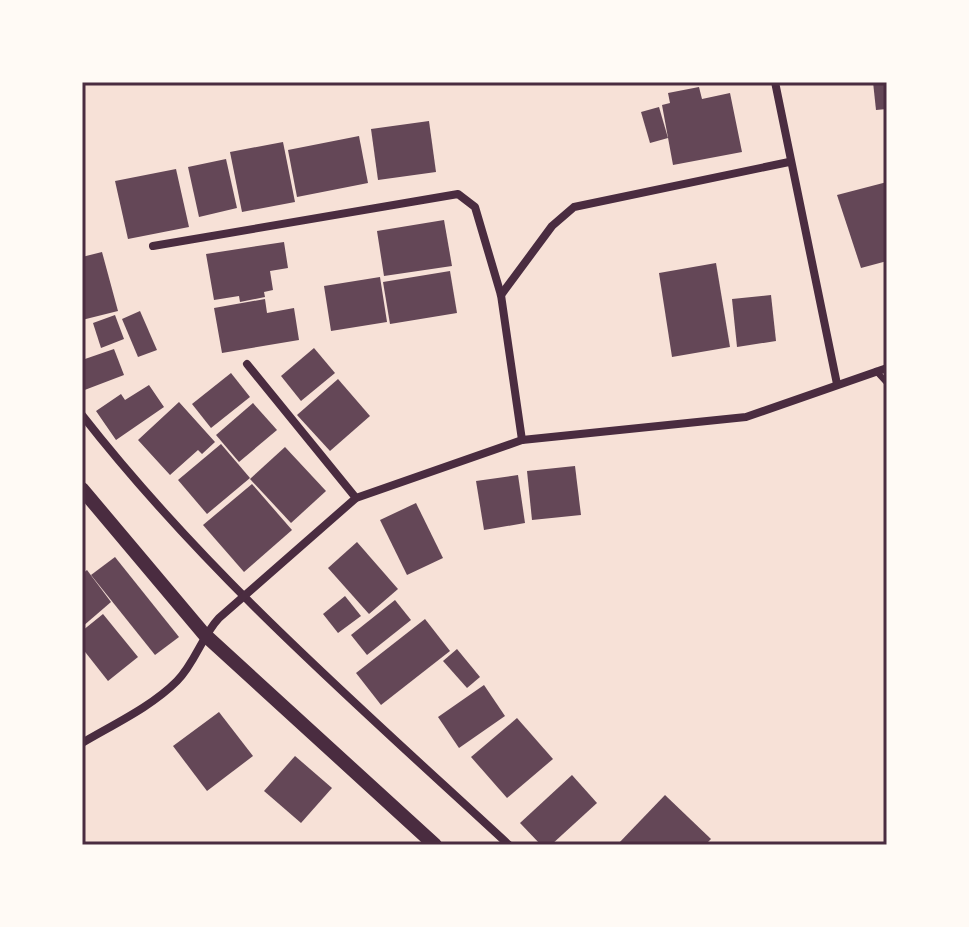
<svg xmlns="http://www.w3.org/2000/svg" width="969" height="927" viewBox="0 0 969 927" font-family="'Alegreya Sans',sans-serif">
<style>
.building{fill:#644757}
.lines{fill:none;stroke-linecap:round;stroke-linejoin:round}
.service{stroke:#4a2c40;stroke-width:6}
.minor{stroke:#4a2c40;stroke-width:8}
.tertiary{stroke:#4a2c40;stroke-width:14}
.neatline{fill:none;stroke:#4a2c40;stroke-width:3}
</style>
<rect width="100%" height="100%" fill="#f7e1d7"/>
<g class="building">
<polygon points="873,82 887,82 887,109 876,110"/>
<polygon points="699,87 702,99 730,93 742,152 673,165 662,105 670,103 668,93"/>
<polygon points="659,107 668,138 650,143 641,112"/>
<polygon points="429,121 436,172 378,180 371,129"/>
<polygon points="359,136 368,183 297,197 288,150"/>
<polygon points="283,142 295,202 242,212 230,152"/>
<polygon points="226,159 237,208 199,217 188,167"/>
<polygon points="176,169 189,227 128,239 115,181"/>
<polygon points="887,182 887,261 861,268 837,195"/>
<polygon points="444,220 452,266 384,276 377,231"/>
<polygon points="284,242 288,268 270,271 273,290 264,292 265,297 240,302 239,296 214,300 206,254"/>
<polygon points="102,252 118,311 82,320 82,257"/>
<polygon points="716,263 730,347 672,357 659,273"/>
<polygon points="450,271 457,313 390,324 383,282"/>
<polygon points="380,277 387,322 331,331 324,286"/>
<polygon points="771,295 776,341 737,347 732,299"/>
<polygon points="265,299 267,313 294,308 299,340 222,353 214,308"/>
<polygon points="140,311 157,350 138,357 122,319"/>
<polygon points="115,315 124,339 101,348 93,323"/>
<polygon points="314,348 335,373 301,401 281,376"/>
<polygon points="114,349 124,375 82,391 82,360"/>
<polygon points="231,373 250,397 211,428 192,404"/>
<polygon points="338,379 370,416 330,451 297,415"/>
<polygon points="149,385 164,407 116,440 96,411 121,394 125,400"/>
<polygon points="179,402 215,442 202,454 198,450 170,475 138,440"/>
<polygon points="253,403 277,430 239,462 216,435"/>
<polygon points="221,444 250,478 207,514 178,480"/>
<polygon points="285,447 326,491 291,523 250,479"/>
<polygon points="575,466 581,515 532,520 527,471"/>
<polygon points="518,475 525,523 484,530 476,481"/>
<polygon points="252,484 292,530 244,572 203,525"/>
<polygon points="416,503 443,558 407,575 380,520"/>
<polygon points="357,542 398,589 369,614 328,568"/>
<polygon points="115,557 179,637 155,655 91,575"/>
<polygon points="87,570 111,602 82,627 82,574"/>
<polygon points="345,596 361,616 338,633 323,614"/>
<polygon points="395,600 411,620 367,655 351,635"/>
<polygon points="103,614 138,657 108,681 82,648 82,631"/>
<polygon points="425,619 450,651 381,705 356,673"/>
<polygon points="457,649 480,677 467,688 443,661"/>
<polygon points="484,685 505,716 459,748 438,717"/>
<polygon points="219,712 253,756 207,791 173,746"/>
<polygon points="517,718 553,759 507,798 471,757"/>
<polygon points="295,756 332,788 301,823 264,791"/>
<polygon points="572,775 597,803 551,845 541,845 520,823"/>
<polygon points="665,795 711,839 705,845 617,845"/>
</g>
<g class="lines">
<polyline class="service" points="876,371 887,383"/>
<g class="minor">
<polyline points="775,82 837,384"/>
<polyline points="153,246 458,194 475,207 501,295 522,440"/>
<polyline points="501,295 552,226 574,207 789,162"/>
<polyline points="247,364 356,498"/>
<path d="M82 415C207 575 361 708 509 845"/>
<path d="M82 743C114 724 151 707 177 681 195 663 202 636 219 618L356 498 522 440 746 417 887 368"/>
</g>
<polyline class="tertiary" points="82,489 204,634 435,845"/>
</g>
<rect width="969" height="927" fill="none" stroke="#fffaf5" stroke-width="168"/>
<rect x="84" y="84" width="801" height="759" class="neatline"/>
</svg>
